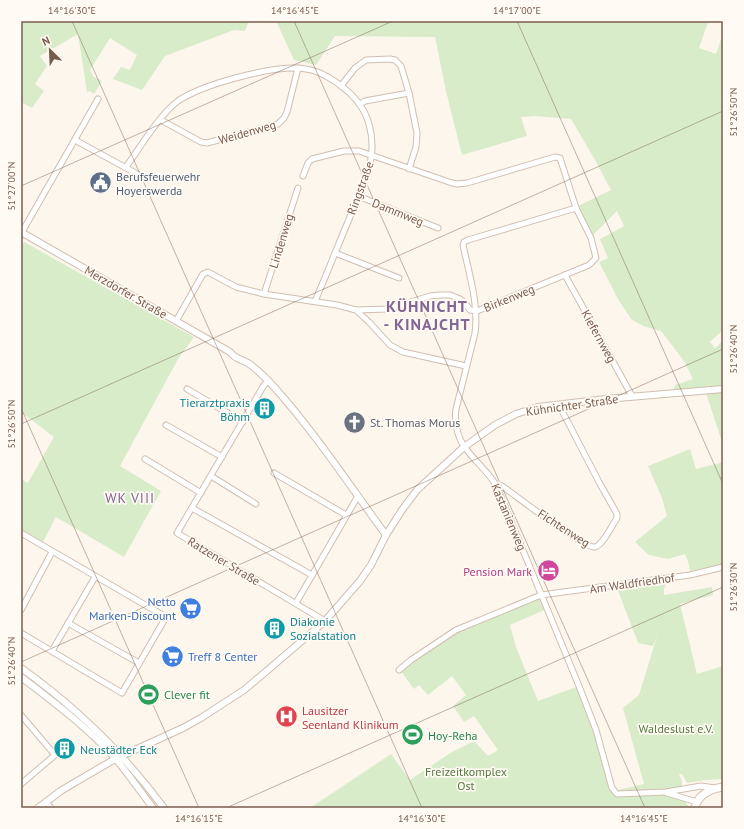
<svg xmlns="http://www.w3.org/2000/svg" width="744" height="829" viewBox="0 0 744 829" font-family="'PT Sans',sans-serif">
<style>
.green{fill:#d8ecc9}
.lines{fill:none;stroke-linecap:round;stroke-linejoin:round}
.minor-casing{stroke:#d1beb0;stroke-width:7}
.tertiary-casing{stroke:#d1beb0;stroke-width:8}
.secondary-casing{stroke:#d6c0b0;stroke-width:9}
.minor{stroke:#fff;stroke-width:5}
.tertiary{stroke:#fff;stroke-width:6}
.secondary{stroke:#fff;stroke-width:7}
.ticks{fill:none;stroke:#7a5c4d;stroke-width:1;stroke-opacity:0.45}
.labels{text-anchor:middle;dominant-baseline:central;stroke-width:3.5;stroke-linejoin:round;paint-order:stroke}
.street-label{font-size:12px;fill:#7a5c4d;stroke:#fffaf3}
.service-label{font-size:12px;fill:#4e5e75;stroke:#fffaf3;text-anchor:start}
.culture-label{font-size:12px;fill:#0d838f;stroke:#fffaf3;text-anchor:start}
.worship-label{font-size:12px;fill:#5b616d;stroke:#fffaf3;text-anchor:start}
.hotel-label{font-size:12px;fill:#b23c85;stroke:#fffaf3;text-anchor:end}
.shop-label{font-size:12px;fill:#366cbe;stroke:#fffaf3;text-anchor:end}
.leisure-label{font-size:12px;fill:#27864d;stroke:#fffaf3;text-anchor:start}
.health-label{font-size:12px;fill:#be3a42;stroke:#fffaf3;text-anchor:start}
.park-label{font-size:12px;fill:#537a41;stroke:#fffaf3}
.quarter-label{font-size:14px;letter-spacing:1px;fill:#846695;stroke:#fffaf3}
.district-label{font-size:16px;font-weight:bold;letter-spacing:1px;fill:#846695;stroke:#fffaf3}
.neatline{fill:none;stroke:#7a5c4d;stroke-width:1.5}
.ticks-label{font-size:10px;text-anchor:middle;fill:#7a5c4d}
</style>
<rect width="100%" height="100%" fill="#fdf6ec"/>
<g class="green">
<polygon points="21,21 249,21 245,31 234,30 165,56 142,90 113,79 121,67 130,70 137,55 110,38 90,70 94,77 102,81 94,94 90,91 87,92 78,34 40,56 47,66 35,84 44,91 32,108 21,102"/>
<polygon points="276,21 706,21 708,22 699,48 716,54 723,33 723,330 710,342 715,348 723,341 723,445 706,393 673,393 675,385 693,379 684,361 661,331 643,326 631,319 618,299 599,262 608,258 600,239 624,226 617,211 591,237 576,207 611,190 595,160 571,119 535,116 521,117 527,136 462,155 446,91 435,37 335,36 316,65 294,60"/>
<polygon points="24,242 194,337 178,359 120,466 161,491 124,557 56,517 43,542 21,529 21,479 28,483 54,437 21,412 21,247"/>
<polygon points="690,449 696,469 723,462 723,564 690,571 688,561 685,554 668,559 649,555 635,542 667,516 662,498 648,466"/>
<polygon points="667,581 664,589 664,595 712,587 713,595 680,604 697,674 723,666 723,779 706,780 687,783 682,774 679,774 682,781 682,786 666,792 684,800 690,808 310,808 391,754 410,780 450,753 474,741 488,756 498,750 474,716 464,722 453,706 466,695 452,676 428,695 419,685 414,689 400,670 456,630 541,596 547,609 510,625 516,647 538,701 579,686 614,791 644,784 623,708 639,695 658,633 653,646 638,643 617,588"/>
</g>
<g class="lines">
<defs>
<g id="minor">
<polyline points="341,86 355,68 366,60 390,59 395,60 401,66 409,93 417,133 416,147 409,169"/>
<polyline points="360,104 365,101 409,93"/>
<polyline points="161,120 201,142 207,143 278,124 284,118 287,112 298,68"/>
<polyline points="75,140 139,175"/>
<path d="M126 167C139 149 160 114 178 101 203 84 276 64 306 69 324 71 350 90 360 105 368 116 372 132 372 145 373 168 358 196 350 217 338 245 327 274 315 301"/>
<path d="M303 176 308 163 312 159 344 151H359L452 183 458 184 467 183 555 157 560 158 576 208 468 240 464 242 463 245C469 274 479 304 475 333L456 409C454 420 457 436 464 446 473 460 487 470 496 485L579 686 596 730 612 788 617 794 666 792 701 786 715 788"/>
<polyline points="358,196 438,228"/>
<polyline points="22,232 98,99"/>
<polyline points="335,253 399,278"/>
<polyline points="565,275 632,396"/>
<polyline points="264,294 298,188"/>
<polyline points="356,310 369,322 390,345 403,352 466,366"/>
<polyline points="477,311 589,265 596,258 591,238 576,208"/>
<polyline points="176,321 203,274 208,272 236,287 264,294 337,305 356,310 388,309 430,296 440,295 450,295 460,299 464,302 470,310 477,311"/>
<polyline points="268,381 264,385 177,533 325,621"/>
<polyline points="187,389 243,422"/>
<polyline points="166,425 222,457"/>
<polyline points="145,459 201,493"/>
<polyline points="274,473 346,515"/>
<polyline points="211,476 256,504"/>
<path d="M496 485 502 486C515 495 584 549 595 547 603 545 612 525 617 518V514L599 482 559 405"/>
<polyline points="192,508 312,575"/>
<polyline points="21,533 166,617 122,693 21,633"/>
<polyline points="296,603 358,496"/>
<polyline points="21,610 52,552"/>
<polyline points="68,623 139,663"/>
<polyline points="52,651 95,577"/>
<polyline points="399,670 411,660 456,630 541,595 690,575 723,567"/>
<polyline points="21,715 55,755 21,784"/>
<polyline points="667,793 697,802"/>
<polyline points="46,802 51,808"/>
</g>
<g id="tertiary">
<path d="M21 232 230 352C235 359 241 359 248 363 258 370 267 379 275 388 316 434 350 486 386 535"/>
<path d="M21 668C76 707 124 754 164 808"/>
<path d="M21 677C54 702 88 728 116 759 129 775 141 792 153 808"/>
<polyline points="38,808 62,790 115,759 183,728 201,718 244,690 269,669 325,621 360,581 371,565 386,535 402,510 417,490 464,447 495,425 516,414 538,407 606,399 723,389"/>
</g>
<path id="secondary" d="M695 808C698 794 710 789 723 787"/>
</defs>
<use href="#minor" class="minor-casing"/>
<use href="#tertiary" class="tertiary-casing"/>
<use href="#secondary" class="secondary-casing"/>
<use href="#minor" class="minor"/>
<use href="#tertiary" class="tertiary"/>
<use href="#secondary" class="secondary"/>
</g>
<path class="ticks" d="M72 21 422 808M294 21 645 808M517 21 723 484M21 186 393 21M21 408 199 808M21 424 723 111M21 662 723 349M226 808 723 587"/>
<defs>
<symbol id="civic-disc" viewBox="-11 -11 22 22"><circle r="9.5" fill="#5c6f8a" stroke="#fffaf3"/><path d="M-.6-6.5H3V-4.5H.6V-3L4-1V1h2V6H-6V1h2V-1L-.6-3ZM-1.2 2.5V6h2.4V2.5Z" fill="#fff"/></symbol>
<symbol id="building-disc" viewBox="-11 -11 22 22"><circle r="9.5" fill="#0f9aa8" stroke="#fffaf3"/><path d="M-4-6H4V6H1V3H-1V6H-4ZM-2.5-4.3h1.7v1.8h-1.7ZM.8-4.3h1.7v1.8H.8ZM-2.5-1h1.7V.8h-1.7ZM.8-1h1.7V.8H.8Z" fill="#fff"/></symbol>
<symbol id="church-disc" viewBox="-11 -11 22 22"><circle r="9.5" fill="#6b7280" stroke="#fffaf3"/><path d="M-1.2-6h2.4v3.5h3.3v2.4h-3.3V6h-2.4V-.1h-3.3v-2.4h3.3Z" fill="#fff"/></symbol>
<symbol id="hotel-disc" viewBox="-11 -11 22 22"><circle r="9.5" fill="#d1479c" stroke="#fffaf3"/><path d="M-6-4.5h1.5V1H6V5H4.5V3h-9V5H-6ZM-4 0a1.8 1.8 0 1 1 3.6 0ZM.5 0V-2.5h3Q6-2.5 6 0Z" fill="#fff"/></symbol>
<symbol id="supermarket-disc" viewBox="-11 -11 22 22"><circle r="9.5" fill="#3f7fe0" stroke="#fffaf3"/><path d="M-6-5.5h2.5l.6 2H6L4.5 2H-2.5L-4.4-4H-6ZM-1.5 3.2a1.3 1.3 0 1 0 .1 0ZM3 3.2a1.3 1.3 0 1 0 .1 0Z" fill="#fff"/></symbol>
<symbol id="stadium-disc" viewBox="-11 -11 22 22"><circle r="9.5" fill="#2e9e5b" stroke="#fffaf3"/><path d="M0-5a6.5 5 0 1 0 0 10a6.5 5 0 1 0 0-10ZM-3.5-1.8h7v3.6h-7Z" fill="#fff"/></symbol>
<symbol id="hospital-disc" viewBox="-11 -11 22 22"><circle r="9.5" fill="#e0444e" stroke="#fffaf3"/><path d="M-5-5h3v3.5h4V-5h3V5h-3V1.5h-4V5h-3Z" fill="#fff"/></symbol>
</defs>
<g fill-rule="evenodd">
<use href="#civic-disc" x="88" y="170" width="25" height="25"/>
<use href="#building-disc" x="252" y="396" width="25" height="25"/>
<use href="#church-disc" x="342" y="410" width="25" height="25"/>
<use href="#hotel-disc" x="536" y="558" width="25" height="25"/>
<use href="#supermarket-disc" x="178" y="596" width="25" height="25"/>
<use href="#building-disc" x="262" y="616" width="25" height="25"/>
<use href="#supermarket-disc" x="160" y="644" width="25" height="25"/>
<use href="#stadium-disc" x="136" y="682" width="25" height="25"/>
<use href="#hospital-disc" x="274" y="704" width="25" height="25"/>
<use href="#stadium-disc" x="400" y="722" width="25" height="25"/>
<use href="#building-disc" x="52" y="736" width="25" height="25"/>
</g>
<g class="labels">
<g class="street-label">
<text transform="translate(247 132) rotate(-16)">Weidenweg</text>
<text transform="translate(360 188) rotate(-70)">Ringstraße</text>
<text transform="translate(398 212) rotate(22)">Dammweg</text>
<text transform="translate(281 241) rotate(-73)">Lindenweg</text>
<text transform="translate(126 292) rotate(30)">Merzdorfer Straße</text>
<text transform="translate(509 298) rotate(-22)">Birkenweg</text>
<text transform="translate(599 336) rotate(61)">Kiefernweg</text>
<text transform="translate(572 405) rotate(-8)">Kühnichter Straße</text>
<text transform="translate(509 517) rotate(67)">Kastanienweg</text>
<text transform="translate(564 528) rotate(33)">Fichtenweg</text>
<text transform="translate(224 561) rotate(31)">Ratzener Straße</text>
<text transform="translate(632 583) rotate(-8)">Am Waldfriedhof</text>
</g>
<g class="service-label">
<text x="116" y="176">Berufsfeuerwehr<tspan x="116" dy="14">Hoyerswerda</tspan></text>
</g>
<g class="culture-label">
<text x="250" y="402" text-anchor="end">Tierarztpraxis<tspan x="250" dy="14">Böhm</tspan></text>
<text x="290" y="621">Diakonie<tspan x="290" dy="14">Sozialstation</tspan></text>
<text x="80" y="749">Neustädter Eck</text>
</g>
<g class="worship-label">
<text x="370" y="422">St. Thomas Morus</text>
</g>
<g class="hotel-label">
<text x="532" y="571">Pension Mark</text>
</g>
<g class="shop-label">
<text x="176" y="601">Netto<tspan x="176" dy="14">Marken-Discount</tspan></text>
<text x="188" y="656" text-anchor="start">Treff 8 Center</text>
</g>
<g class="leisure-label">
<text x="164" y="694">Clever fit</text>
<text x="428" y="735">Hoy-Reha</text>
</g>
<g class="health-label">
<text x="302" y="710">Lausitzer<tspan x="302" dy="14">Seenland Klinikum</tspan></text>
</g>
<g class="park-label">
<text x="676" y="728">Waldeslust e.V.</text>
<text x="466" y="771">Freizeitkomplex<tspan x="466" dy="14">Ost</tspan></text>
</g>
<g class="quarter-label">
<text x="130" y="498">WK VIII</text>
</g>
<g class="district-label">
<text x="427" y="306">KÜHNICHT<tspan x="427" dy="18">- KINAJCHT</tspan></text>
</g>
</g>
<rect width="744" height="829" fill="none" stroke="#fffaf3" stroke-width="44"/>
<g transform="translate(50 50) rotate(336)" stroke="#fffaf3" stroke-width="3" paint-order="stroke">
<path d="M0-3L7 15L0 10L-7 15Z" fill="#7a5c4d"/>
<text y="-6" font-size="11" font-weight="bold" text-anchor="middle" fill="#7a5c4d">N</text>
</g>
<rect x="22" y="22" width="700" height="785" class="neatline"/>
<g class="ticks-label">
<text x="72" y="14">14°16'30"E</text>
<text x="295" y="14">14°16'45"E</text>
<text x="517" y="14">14°17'00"E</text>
<text transform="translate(733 112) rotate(-90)" y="4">51°26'50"N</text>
<text transform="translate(11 186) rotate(-90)" y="4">51°27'00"N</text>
<text transform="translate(733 349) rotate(-90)" y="4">51°26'40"N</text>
<text transform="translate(11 424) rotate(-90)" y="4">51°26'50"N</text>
<text transform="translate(733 587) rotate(-90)" y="4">51°26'30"N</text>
<text transform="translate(11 661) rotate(-90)" y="4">51°26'40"N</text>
<text x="199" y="822">14°16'15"E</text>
<text x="422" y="822">14°16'30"E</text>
<text x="644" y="822">14°16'45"E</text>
</g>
</svg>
